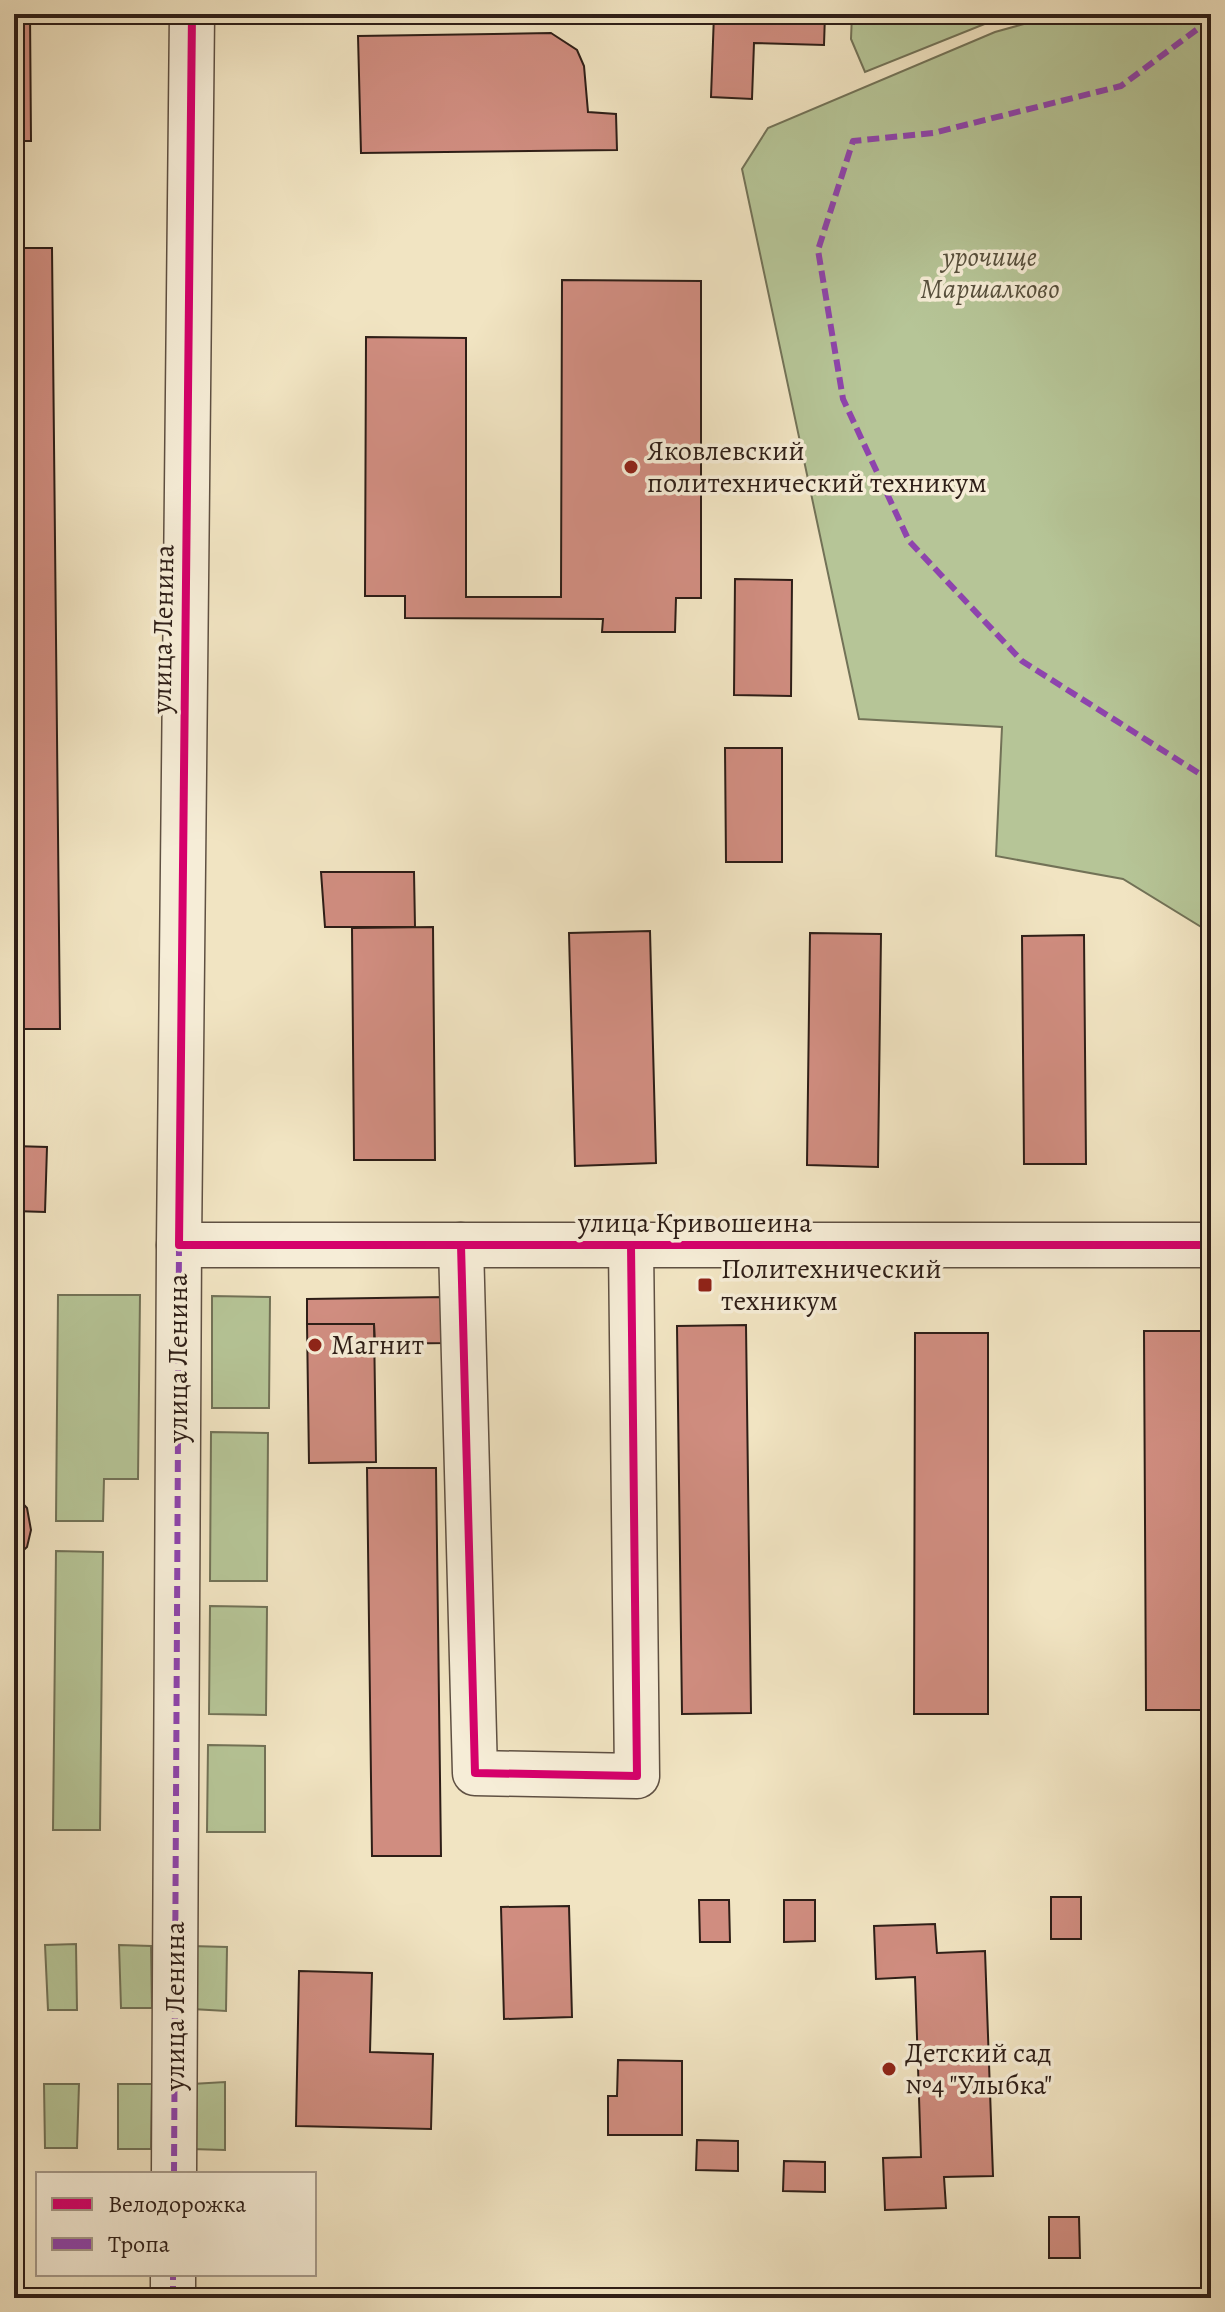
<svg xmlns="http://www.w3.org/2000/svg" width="1225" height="2312" viewBox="0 0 1225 2312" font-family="Alegreya,serif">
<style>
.green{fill:#b6c597;stroke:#727257;stroke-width:2}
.building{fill:#d08d80;stroke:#2e1e17;stroke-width:2}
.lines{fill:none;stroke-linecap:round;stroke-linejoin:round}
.minor-casing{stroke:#5f5042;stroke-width:47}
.minor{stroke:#f6edd7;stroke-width:44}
.quiet{stroke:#8e44ad;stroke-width:6;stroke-dasharray:12 6;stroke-linecap:butt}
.cycleway-casing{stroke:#f6edd7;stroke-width:13}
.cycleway{stroke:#d6006c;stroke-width:8}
.poi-dot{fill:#8f2418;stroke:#f6edd7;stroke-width:3}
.labels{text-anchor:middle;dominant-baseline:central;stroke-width:7;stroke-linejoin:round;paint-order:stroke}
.park-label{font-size:28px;font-style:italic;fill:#57503d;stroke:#f6edd7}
.poi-label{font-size:28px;fill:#2e1e17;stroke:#f6edd7;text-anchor:start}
.street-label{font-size:28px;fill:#2e1e17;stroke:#f6edd7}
</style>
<rect width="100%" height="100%" fill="#f1e4c2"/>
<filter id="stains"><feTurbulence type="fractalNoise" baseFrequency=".0025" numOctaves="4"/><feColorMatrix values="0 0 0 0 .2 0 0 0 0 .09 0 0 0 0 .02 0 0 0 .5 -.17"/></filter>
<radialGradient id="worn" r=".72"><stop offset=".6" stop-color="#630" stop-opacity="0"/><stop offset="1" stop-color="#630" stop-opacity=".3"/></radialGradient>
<g class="green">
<polygon points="852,14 1018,14 992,21 865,72 851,39"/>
<polygon points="1060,14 1211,14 1211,933 1123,879 996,856 1002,727 859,719 742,169 768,128 995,32"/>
<polygon points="58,1295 140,1295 138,1479 104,1479 103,1521 56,1521"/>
<polygon points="212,1296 270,1297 269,1408 212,1408"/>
<polygon points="211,1432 268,1433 267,1581 210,1581"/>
<polygon points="56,1551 103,1552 100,1830 53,1830"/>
<polygon points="210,1606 267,1607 266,1715 209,1714"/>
<polygon points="208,1745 265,1746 265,1832 207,1832"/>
<polygon points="76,1944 77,2010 48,2010 45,1945"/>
<polygon points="119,1945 151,1946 152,2008 121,2008"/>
<polygon points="191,1946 227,1947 226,2011 192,2009"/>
<polygon points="225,2082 225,2150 191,2149 192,2084"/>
<polygon points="44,2084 79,2084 77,2148 45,2148"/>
<polygon points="118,2084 152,2084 151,2149 118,2149"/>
</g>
<g class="building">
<polygon points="14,14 30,14 31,141 14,141"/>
<polygon points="714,14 825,14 824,45 754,43 752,99 711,97"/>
<polygon points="551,33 577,50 584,66 588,112 616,114 617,150 361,153 358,36"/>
<polygon points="14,248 52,248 60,1029 14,1029"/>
<polygon points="562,280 701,281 701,598 676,598 675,632 602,632 603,619 405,618 405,596 365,596 366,337 466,338 466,597 561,597"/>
<polygon points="735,579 792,580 791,696 734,695"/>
<polygon points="725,748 782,748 782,862 726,862"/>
<polygon points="321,872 414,872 415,927 325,927"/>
<polygon points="433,927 435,1160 354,1160 352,928"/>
<polygon points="650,931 656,1163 575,1166 569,933"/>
<polygon points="810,933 881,934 878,1167 807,1165"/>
<polygon points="1084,935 1086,1164 1024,1164 1022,936"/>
<polygon points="14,1146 47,1147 45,1212 14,1211"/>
<polygon points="446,1297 447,1343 375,1344 374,1324 307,1324 307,1299"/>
<polygon points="307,1324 374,1324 376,1462 309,1463"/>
<polygon points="746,1325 751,1713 682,1714 677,1326"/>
<polygon points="1144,1331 1211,1331 1211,1710 1146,1710"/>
<polygon points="915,1333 988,1333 988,1714 914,1714"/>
<polygon points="367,1468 436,1468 441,1856 372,1856"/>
<polygon points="14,1494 27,1508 31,1530 27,1547 14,1559"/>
<rect x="1051" y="1897" width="30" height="42"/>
<polygon points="699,1900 729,1900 730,1942 700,1942"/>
<polygon points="784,1900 815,1900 815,1941 784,1942"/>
<polygon points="569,1906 572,2017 504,2019 501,1907"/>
<polygon points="935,1924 937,1953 985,1951 993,2176 944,2177 946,2208 885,2210 883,2158 921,2157 915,1977 876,1979 874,1926"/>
<polygon points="299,1971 372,1973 370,2052 433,2054 431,2129 296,2126"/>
<polygon points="618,2060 682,2061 682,2135 608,2135 608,2096 617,2096"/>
<polygon points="697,2140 738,2141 738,2171 696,2170"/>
<polygon points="784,2161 825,2162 825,2192 783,2191"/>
<polygon points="1049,2217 1079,2217 1080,2258 1049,2258"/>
</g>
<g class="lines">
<defs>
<g id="minor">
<polyline points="179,1245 1211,1245"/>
<polyline points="461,1245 475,1773 637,1776 631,1245"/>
<polyline points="174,2174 179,1245 192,14"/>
<polyline points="173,2298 173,2274"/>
</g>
</defs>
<use href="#minor" class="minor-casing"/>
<use href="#minor" class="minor"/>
<g class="quiet">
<polyline points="1211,19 1121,86 933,133 853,141 818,250 843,399 909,541 1022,661 1211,781"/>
<polyline points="174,2174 179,1245"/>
<polyline points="173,2298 173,2274"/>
</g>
<defs>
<g id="cycleway">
<polyline points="192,14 179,1245 1211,1245"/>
<polyline points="461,1245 475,1773 637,1776 631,1245"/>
</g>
</defs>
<use href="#cycleway" class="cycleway-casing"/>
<use href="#cycleway" class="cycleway"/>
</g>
<g class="poi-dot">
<circle cx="631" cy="467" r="8"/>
<rect x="697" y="1277" width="16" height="16" rx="4"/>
<circle cx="315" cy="1345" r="8"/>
<circle cx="889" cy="2069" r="8"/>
</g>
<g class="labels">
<g class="park-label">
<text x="990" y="257">урочище<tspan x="990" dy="32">Маршалково</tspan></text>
</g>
<g class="poi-label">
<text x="647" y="451">Яковлевский<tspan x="647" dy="32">политехнический техникум</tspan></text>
<text x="721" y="1269">Политехнический<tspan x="721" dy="32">техникум</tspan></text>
<text x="331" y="1345">Магнит</text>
<text x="905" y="2053">Детский сад<tspan x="905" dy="32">№4 "Улыбка"</tspan></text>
</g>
<g class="street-label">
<text transform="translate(163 629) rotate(-89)">улица Ленина</text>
<text x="695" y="1223">улица Кривошеина</text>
<text transform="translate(178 1358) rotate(-90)">улица Ленина</text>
<text transform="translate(175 2006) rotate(-90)">улица Ленина</text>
</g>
</g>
<rect width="1225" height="2312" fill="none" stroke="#f1e4c2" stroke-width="48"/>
<rect x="16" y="16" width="1193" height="2280" fill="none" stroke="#2e1e17" stroke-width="4"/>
<rect x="24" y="24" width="1177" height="2264" fill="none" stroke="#2e1e17" stroke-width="2"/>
<rect x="36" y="2172" width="280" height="104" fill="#f6edd7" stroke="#a69a8a" stroke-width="2"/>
<rect x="52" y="2198" width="40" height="12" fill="#d6006c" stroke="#a69a8a" stroke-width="2"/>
<text x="108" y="2212" font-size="24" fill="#2e1e17">Велодорожка</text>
<rect x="52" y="2238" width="40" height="12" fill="#8e44ad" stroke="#a69a8a" stroke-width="2"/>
<text x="108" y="2252" font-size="24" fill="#2e1e17">Тропа</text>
<rect width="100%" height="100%" filter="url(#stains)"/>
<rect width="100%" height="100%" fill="url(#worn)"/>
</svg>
